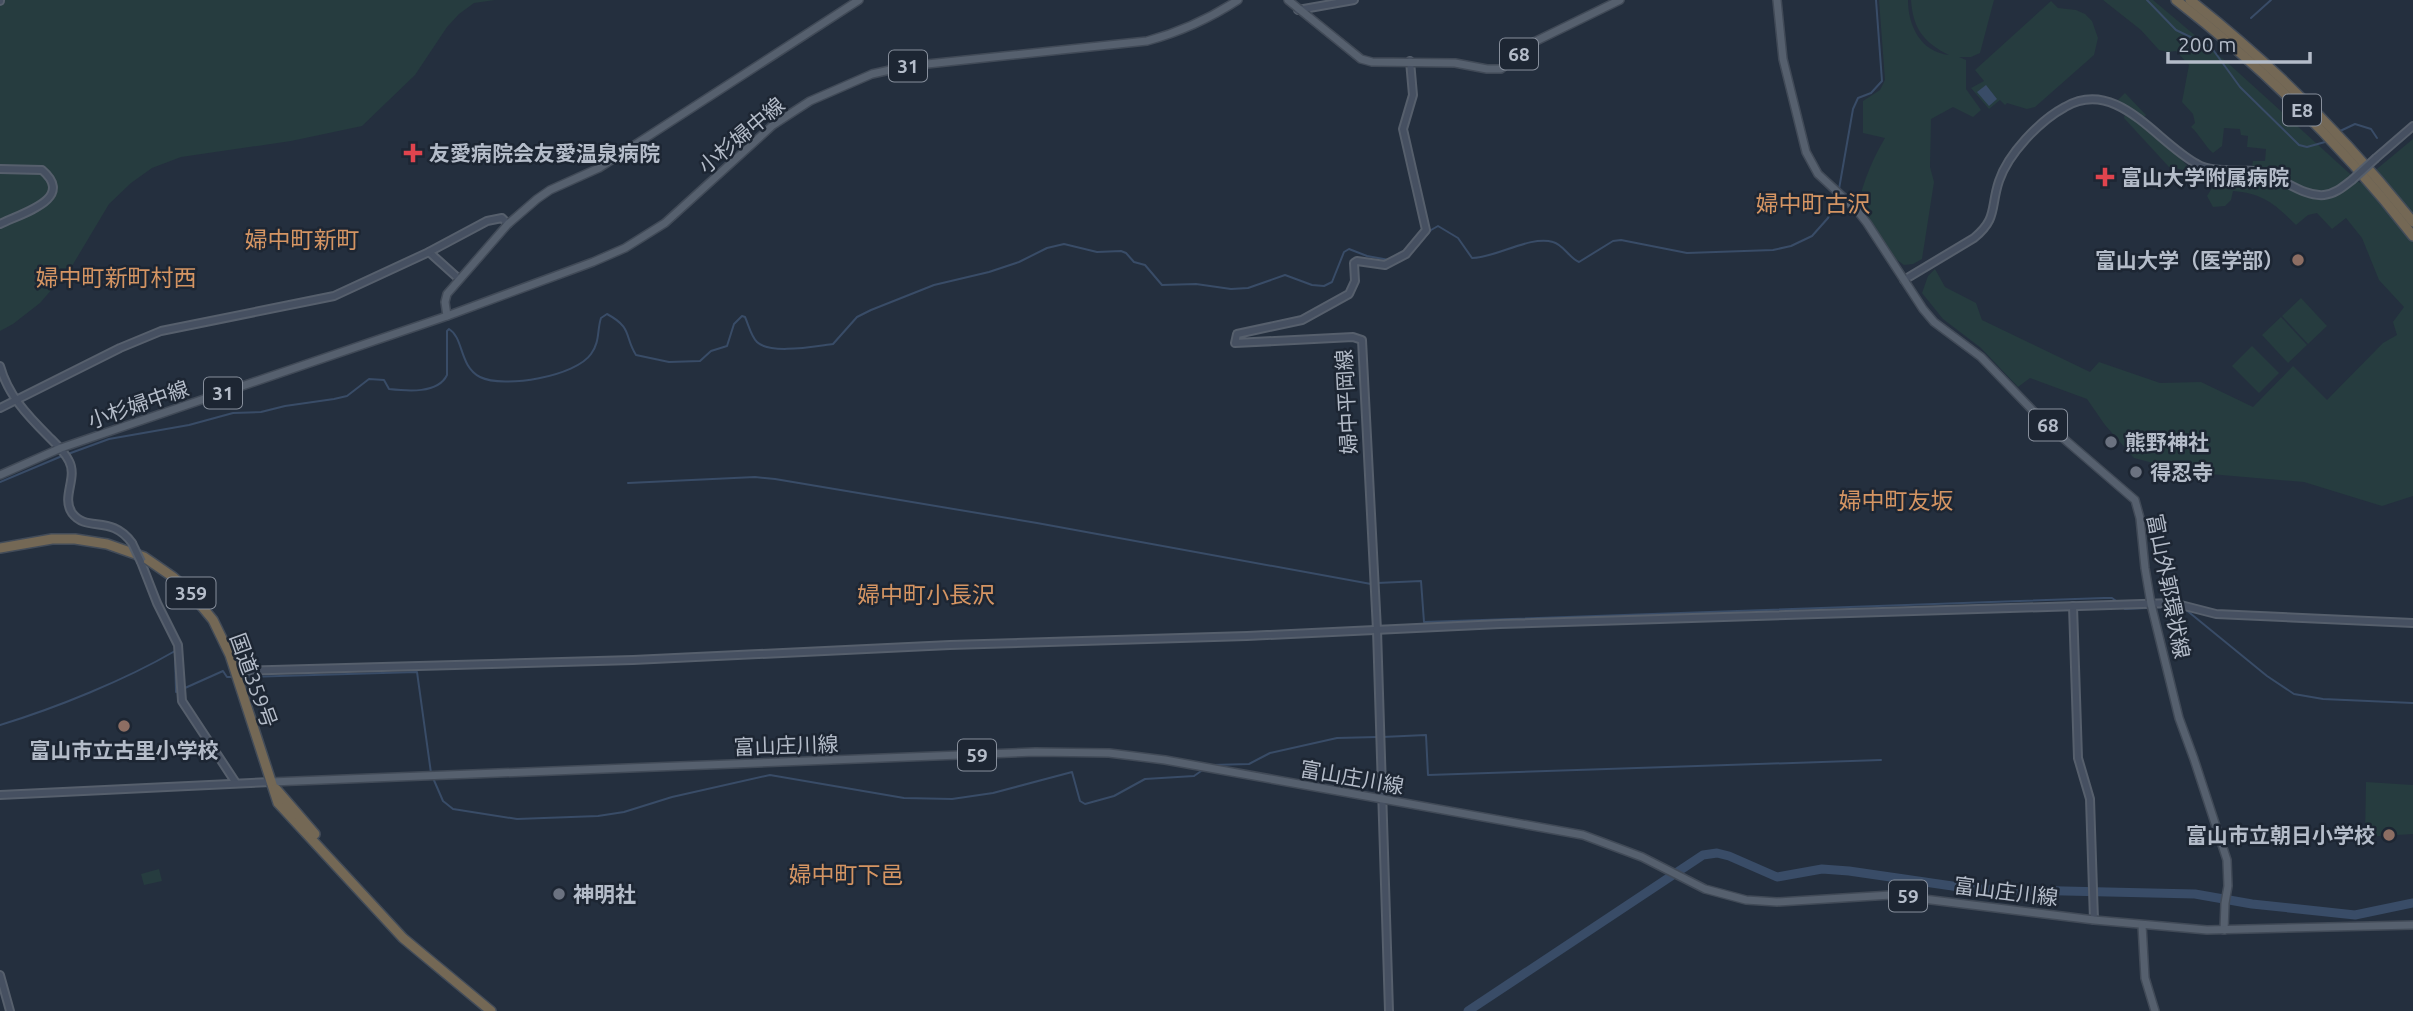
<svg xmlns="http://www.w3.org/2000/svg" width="2413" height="1011" viewBox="0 0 2413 1011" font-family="Ubuntu,'Noto Sans JP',sans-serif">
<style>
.green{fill:#263c3f}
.water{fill:#394c67}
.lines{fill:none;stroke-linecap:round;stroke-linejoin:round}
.stream{stroke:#394c67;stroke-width:2}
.river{stroke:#394c67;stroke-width:9}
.secondary-casing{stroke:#565f6c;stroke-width:10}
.primary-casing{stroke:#414a57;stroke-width:10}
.highway-casing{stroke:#434c59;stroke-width:12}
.secondary{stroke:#465061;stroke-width:6}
.primary{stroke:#56606e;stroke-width:7}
.highway{stroke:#746855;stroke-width:9}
.secondary-bridge-casing{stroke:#565f6c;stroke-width:10;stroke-linecap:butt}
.secondary-bridge{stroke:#465061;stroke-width:6}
.health-dot{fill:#e0444e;stroke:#1d2633;stroke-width:2.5}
.education-dot{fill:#8d6e63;stroke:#1d2633;stroke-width:2.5}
.worship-dot{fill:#6b7280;stroke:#1d2633;stroke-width:2.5}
.labels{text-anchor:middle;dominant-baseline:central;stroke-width:5;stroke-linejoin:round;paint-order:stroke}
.shield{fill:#1d2633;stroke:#878f9c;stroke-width:2}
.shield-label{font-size:19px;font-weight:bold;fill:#b4bcc9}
.street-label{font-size:21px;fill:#b4bcc9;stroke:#1d2633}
.poi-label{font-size:21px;font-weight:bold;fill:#b4bcc9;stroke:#1d2633;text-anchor:start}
.neighbourhood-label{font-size:23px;fill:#d59563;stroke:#1d2633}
</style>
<rect width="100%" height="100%" fill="#242f3e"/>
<g class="green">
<polygon points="0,0 495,0 474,3 459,14 447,27 415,75 362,126 291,141 181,157 152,168 131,183 109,204 72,266 40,303 13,324 0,331"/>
<path d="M1879 0H1908C1908 26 1921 52 1949 55 1925 43 1913 30 1911 0H1994L1980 53 1971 57H1959L1966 60V89L1981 110 1973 117 1953 107 1931 119 1930 167 1934 182 1922 259 1913 264 1904 265 1893 257 1858 205C1864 180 1872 160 1885 138L1863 133V101L1880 90 1885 80Z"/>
<path d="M2103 0H2153L2229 64 2360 183 2413 139V496L2382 506 2304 482 2187 472 2134 458 2105 425 2087 399 2030 378 2018 387 1981 348 1943 319 1922 293 1928 276 1935 269 1945 287 1976 303 1982 320 2090 372 2099 362 2160 383 2201 382 2253 407 2293 366 2327 400 2383 343 2397 335 2393 322 2404 307 2379 280 2362 238 2346 218 2332 229 2317 213 2308 215 2296 225C2276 205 2263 193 2233 191L2231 200 2225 206 2213 207 2207 196 2221 174 2251 173 2253 161H2265L2266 149 2247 147 2248 136 2241 135 2240 129 2224 128 2222 146 2213 153C2204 145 2200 135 2191 127L2195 123 2193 114 2182 102 2189 65 2176 51 2168 52 2159 50 2141 30Z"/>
<polygon points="2051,1 2058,8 2076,10 2085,14 2092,21 2098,38 2094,55 2035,107 2027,109 2007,103 2005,105 2000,100 1989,109 1971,88 1984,81 1975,70"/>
<polygon points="2125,93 2146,115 2143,118 2118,100"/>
<polygon points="2125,113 2176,154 2193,172 2169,167 2124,118"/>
<polygon points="2301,298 2327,326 2308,344 2282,316"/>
<polygon points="2281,317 2307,345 2288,363 2262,335"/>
<polygon points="2252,346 2279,373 2259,393 2232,366"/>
<polygon points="2366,782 2413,785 2413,834 2365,837"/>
<polygon points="159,869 162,881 144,885 141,874"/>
</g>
<polygon class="water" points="1986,85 1997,99 1989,106 1977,92"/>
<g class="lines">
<g class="stream">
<polyline points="2147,0 2176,30 2211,47 2240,87 2299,145 2307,147 2325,142"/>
<polyline points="2251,18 2271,0"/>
<polyline points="2338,132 2355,124 2371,129 2377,138"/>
<polyline points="1839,189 1853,109 1858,98 1871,93 1882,81 1876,0"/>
<path d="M1415 248 1431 230 1438 226 1458 238 1472 258C1496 258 1530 235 1553 242 1564 245 1568 257 1579 262L1613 241 1621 240 1687 253 1773 250 1791 246 1812 236 1828 218 1838 194"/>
<path d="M68 454 109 439 189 425 233 413 261 412 285 406 334 399 347 396 369 379 384 380 389 389C407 391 438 394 447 375V331L449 329C464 338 459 366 480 377 504 389 576 376 591 354 600 342 597 330 601 318L607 314C633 328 624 336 636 355L669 362 700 361 711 351 727 346 734 324 742 316 745 317C749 326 751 336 757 342 770 355 816 346 833 344L857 317 871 310 934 285 989 272 1019 262 1047 248 1064 244 1097 252 1121 251 1126 253 1134 262 1145 265 1162 285 1196 284 1231 289 1248 288 1285 275 1312 285 1324 286 1332 282 1344 252 1349 249 1367 256 1389 260"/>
<polyline points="0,482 62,456"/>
<polyline points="628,483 755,477 775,479 1037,523 1371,584"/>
<polyline points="1377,583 1421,581 1424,622 2104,598 2112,598 2119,603"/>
<polyline points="2123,607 2125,609 2148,608"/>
<polyline points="2154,607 2180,608"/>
<polyline points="2185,609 2267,676 2294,694 2323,699 2413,703"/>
<polyline points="242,677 417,672 431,773"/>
<path d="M0 725C56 708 125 680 175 651L176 692 223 671 227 677H232"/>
<polyline points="1382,737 1426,735 1428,775 1881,760"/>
<polyline points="1212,765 1249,764 1270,753 1337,738 1377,737"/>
<polyline points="433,778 443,801 453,809 517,819 598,816 624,812 672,797 770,775 904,798 952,799 993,793 1072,772 1080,801 1085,804 1114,796 1145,779 1194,776 1204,769"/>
</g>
<polyline class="river" points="1468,1011 1703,855 1717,853 1729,856 1777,877 1822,869 1849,871 1973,889 2195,894 2252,904 2355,915 2413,903"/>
<defs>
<g id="secondary">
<polyline points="0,1 0,0"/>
<polyline points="1298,10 1354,0"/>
<polyline points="2376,158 2413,126"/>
<path d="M0 169 42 170C76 199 22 213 0 224"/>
<polyline points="429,252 459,279"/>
<path d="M1904 280 1974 238C1998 218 1990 208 1999 181 2008 154 2039 121 2065 107 2117 77 2156 142 2197 164 2214 174 2240 168 2260 172 2281 176 2302 197 2324 195 2335 194 2343 187 2352 180"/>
<path d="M0 366C8 395 27 415 48 436 56 444 64 451 69 461 78 478 61 497 72 513 87 533 111 514 132 543"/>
<polyline points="0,408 120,348 161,331 334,296 429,252 487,221 502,218 508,224"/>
<polyline points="141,562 157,603 178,645 182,701 236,783"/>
<polyline points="2073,606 2078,758 2090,799 2094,920"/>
<polyline points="235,671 633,660 950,645 1247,636 1500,624 2173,603 2216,614 2413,623"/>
<polyline points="0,795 271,782"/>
<polyline points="0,975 10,1011"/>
<polyline points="1389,1011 1377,630 1362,340 1353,337 1235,343 1237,334 1302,320 1349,294 1355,281 1354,263 1357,261 1385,265 1406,254 1426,230 1403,129 1413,95 1410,61"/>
</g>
<g id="primary">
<polyline points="1288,0 1361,59 1372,62 1455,63 1487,69 1501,69 1532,43 1620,0"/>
<polyline points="1777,0 1783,59 1806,152 1818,174 1856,209 1867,223 1923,309 1934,322 1981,357 2041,419 2135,500 2140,518 2145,568 2151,604 2179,718 2194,759 2227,860 2228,886 2225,903 2224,930"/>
<polyline points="447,316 445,302 447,294 508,224 537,199 550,190 599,168 859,0"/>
<path d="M0 475 61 448 447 316 593 262 625 248 665 223 773 125 810 101 872 74 908 66 1147 41C1180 32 1209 19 1238 0"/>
<polyline points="271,782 1035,752 1109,753 1165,760 1583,835 1642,857 1705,889 1746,900 1777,902 1891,895 2094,920 2207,930 2413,925"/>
<polyline points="2142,925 2145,978 2155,1011"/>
</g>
<g id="highway">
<path d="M2176 0C2265 69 2344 147 2413 236"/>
<path d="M2190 0C2273 65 2348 140 2413 222"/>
<polyline points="0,548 52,539 75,539 107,544 144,557 173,577 189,591 213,620 230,655 278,803 403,938 491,1011"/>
<polyline points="276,789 315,834"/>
</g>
</defs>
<use href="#secondary" class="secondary-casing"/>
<use href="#primary" class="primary-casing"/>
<use href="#highway" class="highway-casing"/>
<use href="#secondary" class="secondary"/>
<use href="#primary" class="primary"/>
<use href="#highway" class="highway"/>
<defs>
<g id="secondary-bridge">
<polyline points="2352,180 2376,158"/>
<polyline points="132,543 141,562"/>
</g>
</defs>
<use href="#secondary-bridge" class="secondary-bridge-casing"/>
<use href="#secondary-bridge" class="secondary-bridge"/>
</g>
<g class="health-dot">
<path d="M409.5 142.5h7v7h7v7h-7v7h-7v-7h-7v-7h7z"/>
<path d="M2101.5 166.5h7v7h7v7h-7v7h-7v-7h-7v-7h7z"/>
</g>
<g class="education-dot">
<circle cx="2298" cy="260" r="7"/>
<circle cx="124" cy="726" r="7"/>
<circle cx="2389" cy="835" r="7"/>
</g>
<g class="worship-dot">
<circle cx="2111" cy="442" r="7"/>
<circle cx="2136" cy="472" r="7"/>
<circle cx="559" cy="894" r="7"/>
</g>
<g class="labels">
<g class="shield">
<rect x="1500" y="38.5" width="38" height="31" rx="5"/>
<rect x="889" y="50.5" width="38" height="31" rx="5"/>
<rect x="2283" y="94.5" width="38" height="31" rx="5"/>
<rect x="204" y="377.5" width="38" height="31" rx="5"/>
<rect x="2029" y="409.5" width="38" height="31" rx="5"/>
<rect x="166.5" y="577.5" width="49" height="31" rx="5"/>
<rect x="958" y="739.5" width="38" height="31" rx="5"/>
<rect x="1889" y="880.5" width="38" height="31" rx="5"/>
</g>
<g class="shield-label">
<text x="1519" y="54">68</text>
<text x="908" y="66">31</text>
<text x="2302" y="110">E8</text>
<text x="223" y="393">31</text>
<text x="2048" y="425">68</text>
<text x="191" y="593">359</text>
<text x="977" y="755">59</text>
<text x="1908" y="896">59</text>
</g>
<g class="street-label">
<text transform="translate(741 135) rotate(-40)">小杉婦中線</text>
<text transform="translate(1346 402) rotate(-93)">婦中平岡線</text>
<text transform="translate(138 404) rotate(-19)">小杉婦中線</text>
<text transform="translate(2169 586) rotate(79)">富山外郭環状線</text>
<text transform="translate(254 680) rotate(70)">国道359号</text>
<text transform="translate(786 745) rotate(-2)">富山庄川線</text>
<text transform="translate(1352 777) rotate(10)">富山庄川線</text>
<text transform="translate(2006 891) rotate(7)">富山庄川線</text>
</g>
<g class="poi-label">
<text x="429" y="153">友愛病院会友愛温泉病院</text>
<text x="2121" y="177">富山大学附属病院</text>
<text x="2284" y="260" text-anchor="end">富山大学（医学部）</text>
<text x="2125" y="442">熊野神社</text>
<text x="2150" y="472">得忍寺</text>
<text x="124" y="750" text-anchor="middle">富山市立古里小学校</text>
<text x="2375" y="835" text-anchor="end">富山市立朝日小学校</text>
<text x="573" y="894">神明社</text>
</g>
<g class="neighbourhood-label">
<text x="1813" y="203">婦中町古沢</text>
<text x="302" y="239">婦中町新町</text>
<text x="116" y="277">婦中町新町村西</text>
<text x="1896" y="500">婦中町友坂</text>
<text x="926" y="594">婦中町小長沢</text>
<text x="846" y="874">婦中町下邑</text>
</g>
</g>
<path d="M2168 52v10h142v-10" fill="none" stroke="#b4bcc9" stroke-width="3.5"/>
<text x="2178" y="52" font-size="21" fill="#b4bcc9" stroke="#1d2633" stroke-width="5" paint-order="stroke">200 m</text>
</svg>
